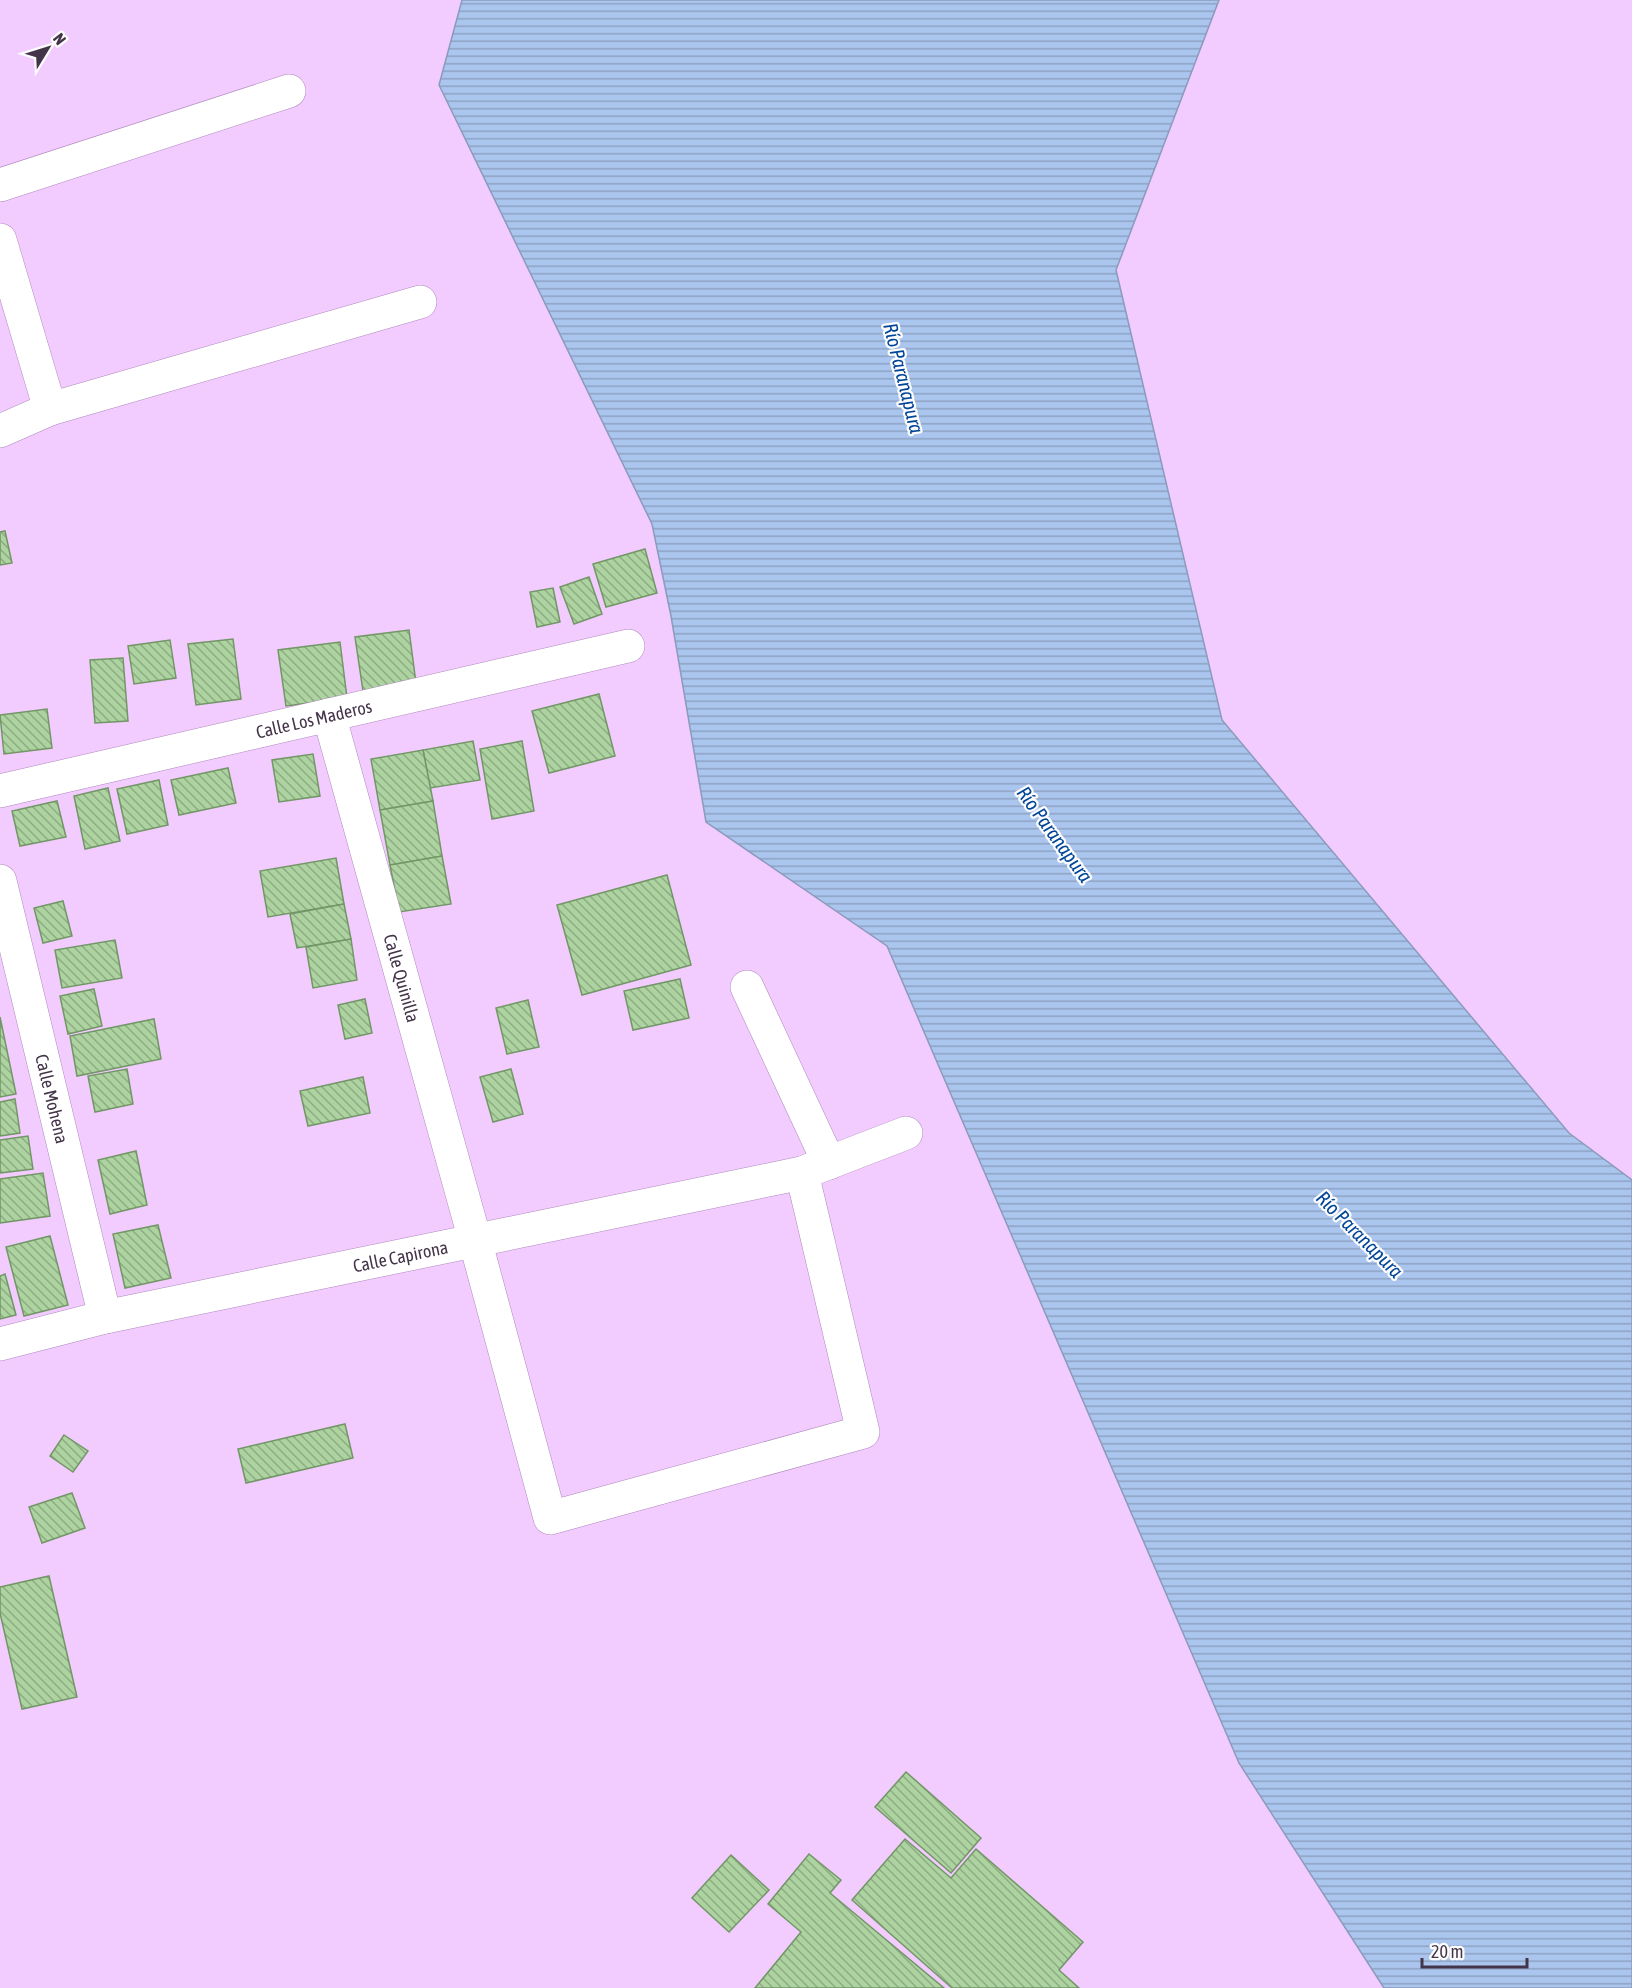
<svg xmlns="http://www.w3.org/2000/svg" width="1632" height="1988" viewBox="0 0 1632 1988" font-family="'Asap Condensed',sans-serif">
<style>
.water{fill:url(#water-rules);stroke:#8c9abc;stroke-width:1.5}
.building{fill:url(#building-back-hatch);stroke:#729666;stroke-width:1.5}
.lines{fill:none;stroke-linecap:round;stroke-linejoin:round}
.minor-casing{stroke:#af8abb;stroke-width:34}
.minor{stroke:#fff;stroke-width:33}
.labels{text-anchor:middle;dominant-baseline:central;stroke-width:4.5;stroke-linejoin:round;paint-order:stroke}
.street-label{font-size:18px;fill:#443449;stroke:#fcfcfc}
.water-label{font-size:20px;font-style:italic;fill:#014599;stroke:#fcfcfc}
</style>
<defs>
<pattern id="water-rules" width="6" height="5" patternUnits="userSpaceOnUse" patternTransform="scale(1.5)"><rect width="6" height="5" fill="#abc6ee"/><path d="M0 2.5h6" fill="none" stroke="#8da2c3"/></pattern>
<pattern id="building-back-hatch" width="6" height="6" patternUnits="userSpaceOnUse" patternTransform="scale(1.5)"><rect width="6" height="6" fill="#acd3a0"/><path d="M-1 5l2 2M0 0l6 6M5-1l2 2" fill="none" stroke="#8eac84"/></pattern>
</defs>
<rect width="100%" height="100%" fill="#f2cbff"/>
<polygon class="water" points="462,0 1219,0 1116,270 1222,720 1569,1133 1632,1180 1632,1988 1384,1988 1239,1763 887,946 706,822 671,616 652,524 439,85"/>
<g class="building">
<polygon points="5,531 12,563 0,565 0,532"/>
<polygon points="645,549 657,593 606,607 593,564"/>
<polygon points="589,577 602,614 574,624 560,587"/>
<polygon points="553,588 560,622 537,627 530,592"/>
<polygon points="409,630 416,683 363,691 355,637"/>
<polygon points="233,639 241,699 196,705 188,644"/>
<polygon points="170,640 176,678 134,684 128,646"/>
<polygon points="340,642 347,698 286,706 278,650"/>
<polygon points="123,658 128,721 95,723 90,660"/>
<polygon points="599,694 615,756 549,773 532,711"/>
<polygon points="47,709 52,748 4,754 0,715"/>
<polygon points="473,741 480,780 430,788 423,750"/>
<polygon points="522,741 534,811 492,819 480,749"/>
<polygon points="423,750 433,801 380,810 371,759"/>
<polygon points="313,754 320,796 279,802 272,760"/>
<polygon points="228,768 236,803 179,815 171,780"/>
<polygon points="159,780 168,825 127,834 117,789"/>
<polygon points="108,788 120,841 85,849 74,796"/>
<polygon points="57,801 66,837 20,846 12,811"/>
<polygon points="433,801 442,856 390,865 380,810"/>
<polygon points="442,856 451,904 399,912 390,865"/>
<polygon points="336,858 344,904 268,917 260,871"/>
<polygon points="667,875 691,965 582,995 557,905"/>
<polygon points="63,901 72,936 43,943 34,908"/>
<polygon points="344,904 351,939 297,948 290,914"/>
<polygon points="351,939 357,980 313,988 306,947"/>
<polygon points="115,940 122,978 62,988 55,950"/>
<polygon points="680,979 689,1018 633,1030 624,991"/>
<polygon points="94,989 102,1026 68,1034 60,996"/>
<polygon points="365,999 372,1033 345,1039 338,1005"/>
<polygon points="528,1000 539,1047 507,1054 496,1008"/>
<polygon points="0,1017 16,1094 0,1097"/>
<polygon points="154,1019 161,1059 77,1076 70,1036"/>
<polygon points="127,1069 133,1104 95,1112 88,1076"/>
<polygon points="511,1069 523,1114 493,1122 480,1077"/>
<polygon points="363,1077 370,1113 308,1126 300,1091"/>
<polygon points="15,1099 20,1133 0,1136 0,1102"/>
<polygon points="28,1136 33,1169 0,1173 0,1140"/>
<polygon points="136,1151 147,1205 110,1214 98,1160"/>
<polygon points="43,1173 50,1216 0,1223 0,1179"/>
<polygon points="158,1225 171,1278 125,1288 113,1234"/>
<polygon points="50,1236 68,1305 24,1316 6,1247"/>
<polygon points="5,1274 16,1315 0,1319 0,1276"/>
<polygon points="345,1424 353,1458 246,1483 238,1449"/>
<polygon points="64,1435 88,1451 73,1472 50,1456"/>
<polygon points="72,1493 85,1528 42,1543 29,1507"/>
<polygon points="49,1576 77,1697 22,1709 0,1613 0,1587"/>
<polygon points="906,1772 981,1838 951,1873 875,1807"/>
<polygon points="905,1839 951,1878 976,1849 1083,1942 1059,1970 1079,1988 952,1988 852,1900"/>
<polygon points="809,1854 841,1880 830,1893 944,1988 755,1988 801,1932 768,1904"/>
<polygon points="731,1855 769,1890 729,1932 692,1898"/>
</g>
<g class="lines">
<defs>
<g id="minor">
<polyline points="0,185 289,91"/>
<polyline points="0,240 50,409 0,431"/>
<polyline points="50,409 420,302"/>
<path id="s1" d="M329 715 475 1240 550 1518 863 1432 802 1173"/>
<path id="s2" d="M0 791 628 646"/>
<path id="s3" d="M0 881 105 1317"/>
<polyline points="747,987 829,1163"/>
<path id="s4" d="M0 1344 105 1317 802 1173 906 1133"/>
</g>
</defs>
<use href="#minor" class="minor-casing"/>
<use href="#minor" class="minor"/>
</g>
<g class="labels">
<g class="street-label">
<text stroke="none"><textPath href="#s2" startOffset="322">Calle Los Maderos</textPath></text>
<text stroke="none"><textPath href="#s1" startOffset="273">Calle Quinilla</textPath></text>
<text stroke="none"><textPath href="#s3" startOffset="224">Calle Mohena</textPath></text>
<text stroke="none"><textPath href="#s4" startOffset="410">Calle Capirona</textPath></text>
</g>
<g class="water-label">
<text transform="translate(904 378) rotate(76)">Río Paranapura</text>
<text transform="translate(1055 834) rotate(54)">Río Paranapura</text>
<text transform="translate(1360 1234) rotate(45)">Río Paranapura</text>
</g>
</g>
<g transform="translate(48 48) rotate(52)" stroke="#fcfcfc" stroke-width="4.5" paint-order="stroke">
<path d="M0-4.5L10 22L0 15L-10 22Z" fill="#443449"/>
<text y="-9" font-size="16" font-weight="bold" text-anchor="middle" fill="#443449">N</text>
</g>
<path d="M1422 1958v9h105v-9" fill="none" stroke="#443449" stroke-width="3"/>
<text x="1431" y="1958" font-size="18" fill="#443449" stroke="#fcfcfc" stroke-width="4.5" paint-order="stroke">20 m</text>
</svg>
